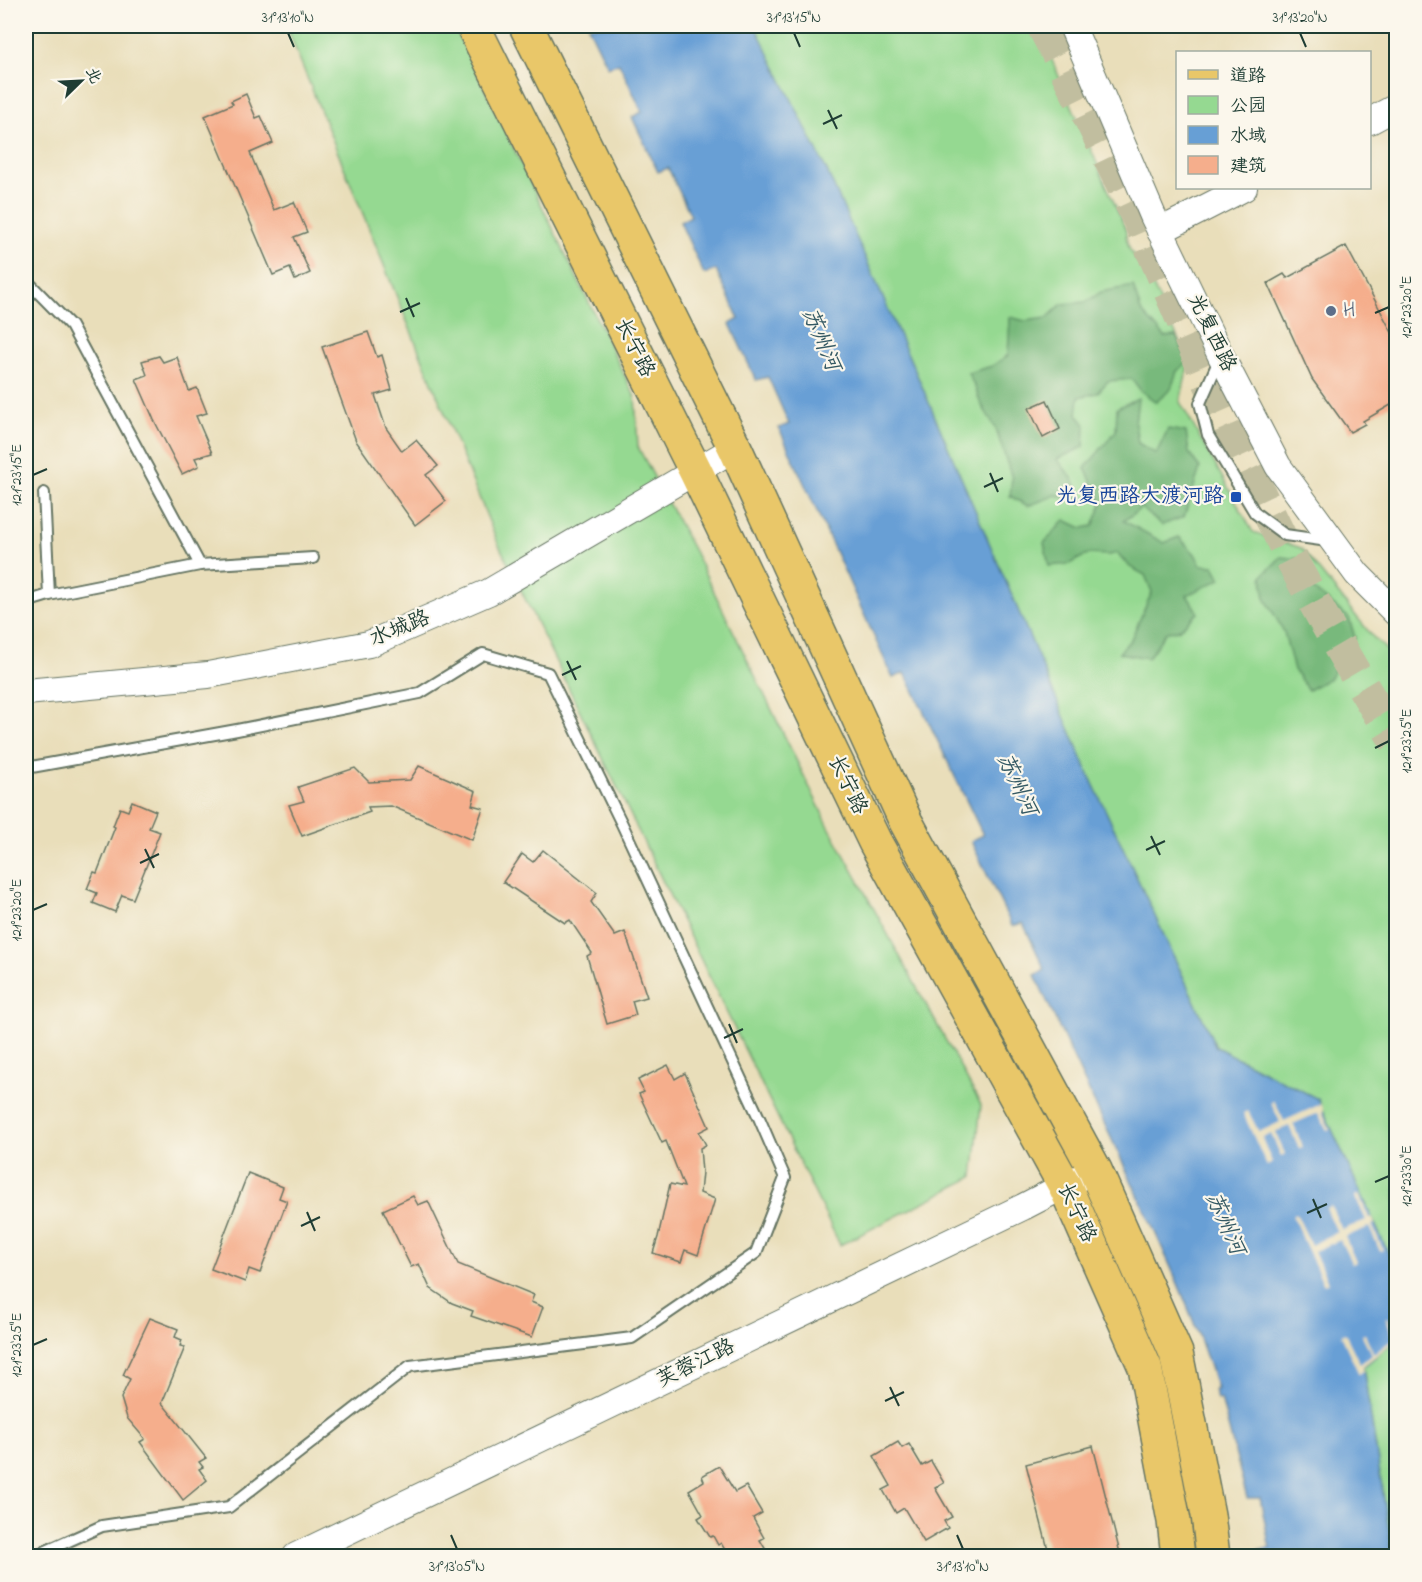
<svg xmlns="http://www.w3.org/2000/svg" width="1422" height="1582" viewBox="0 0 1422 1582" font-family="'Indie Flower','LXGW WenKai TC',sans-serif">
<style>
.green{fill:#95d991;stroke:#5a8b62;stroke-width:1.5}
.forest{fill:#78b97b;stroke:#4c7b58;stroke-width:1.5}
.water{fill:#679fd5;stroke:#436e84;stroke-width:1.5}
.pier{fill:#e9deba}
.building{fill:#f5ae8c}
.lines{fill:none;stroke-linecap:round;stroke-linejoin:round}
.trunk-tunnel{stroke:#c1be9f;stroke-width:33;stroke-dasharray:33 16;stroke-linecap:butt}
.service-casing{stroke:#667563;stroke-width:14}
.tertiary-casing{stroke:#667563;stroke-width:28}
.primary-casing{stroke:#667563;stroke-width:36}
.service{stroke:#fff;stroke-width:10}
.tertiary{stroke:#fff;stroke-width:26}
.primary{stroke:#e9c769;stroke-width:33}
.ticks{fill:none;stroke:#1f3d34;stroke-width:2}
.service-dot{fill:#5c6f8a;stroke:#fbf7ec;stroke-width:2}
.transit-dot{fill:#1a4fb4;stroke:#fbf7ec;stroke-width:2}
.labels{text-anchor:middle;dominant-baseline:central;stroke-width:4.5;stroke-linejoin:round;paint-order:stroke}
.service-label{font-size:21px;fill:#4e5e75;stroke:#fbf7ec;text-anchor:start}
.street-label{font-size:21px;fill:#1f3d34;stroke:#fbf7ec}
.transit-label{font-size:21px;fill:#164399;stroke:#fbf7ec;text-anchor:end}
.water-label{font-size:22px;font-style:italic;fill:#355a64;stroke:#fbf7ec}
.neatline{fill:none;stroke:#1f3d34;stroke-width:2}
.ticks-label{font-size:15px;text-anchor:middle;fill:#1f3d34}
</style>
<rect width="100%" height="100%" fill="#fbf7ec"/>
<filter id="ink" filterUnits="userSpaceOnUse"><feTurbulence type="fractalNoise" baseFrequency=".0167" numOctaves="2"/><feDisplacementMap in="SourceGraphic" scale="12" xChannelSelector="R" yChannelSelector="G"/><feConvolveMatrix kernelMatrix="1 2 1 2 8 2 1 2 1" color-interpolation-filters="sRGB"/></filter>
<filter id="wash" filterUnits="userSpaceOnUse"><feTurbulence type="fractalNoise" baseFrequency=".008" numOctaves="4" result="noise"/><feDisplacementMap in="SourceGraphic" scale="24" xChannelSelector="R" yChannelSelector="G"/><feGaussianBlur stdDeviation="1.35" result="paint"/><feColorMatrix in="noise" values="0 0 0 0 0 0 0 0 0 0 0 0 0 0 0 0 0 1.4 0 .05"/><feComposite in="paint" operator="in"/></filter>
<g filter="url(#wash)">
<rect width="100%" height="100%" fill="#e9deba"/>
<g class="green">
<polygon points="286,26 454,26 635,397 638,447 695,553 828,825 981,1105 973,1177 840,1245 497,541"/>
<path d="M755 26H1037L1126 230C1125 246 1135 260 1146 271L1189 362 1180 402 1253 532 1301 548 1373 637 1396 659V1270L1318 1099 1216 1047 1089 775 917 375 828 173Z"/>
<polygon points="1396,1340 1396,1556 1393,1556 1363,1366"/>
</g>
<g class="forest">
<polygon points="1133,286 1141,311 1165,337 1176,336 1189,362 1177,371 1171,389 1156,402 1141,391 1132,379 1108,381 1097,393 1079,397 1077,414 1085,425 1084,447 1057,459 1072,478 1084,503 1056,495 1028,506 1010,496 1012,478 996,429 980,402 975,387 968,373 992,366 1008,355 1010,317 1025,321 1047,318 1062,304 1086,302 1101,292"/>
<polygon points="1138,398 1135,423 1138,443 1156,454 1168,429 1186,432 1189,453 1200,468 1184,517 1162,525 1141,508 1124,521 1164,543 1179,537 1195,554 1201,565 1214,566 1221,579 1187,595 1198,613 1178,630 1166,632 1148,658 1119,653 1131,639 1152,592 1145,575 1130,567 1117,553 1110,555 1088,554 1069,564 1049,566 1044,543 1065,520 1082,528 1093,526 1102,504 1085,468 1116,431 1117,408"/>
<polygon points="1281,557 1300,559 1308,568 1313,589 1349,618 1355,638 1330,678 1308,690 1294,670 1284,632 1265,598 1262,576"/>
</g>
<path class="water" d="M588 26H755L828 173 917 375 1089 775 1216 1047 1318 1099 1396 1270V1340L1363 1367 1393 1556H1259L1257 1551 1270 1548 1260 1498H1247L1221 1399H1217L1214 1390 1217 1389C1195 1316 1162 1247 1130 1178 1098 1110 1066 1043 1035 975L1045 970 1023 923 1012 926 971 841 983 835 905 673 893 678 779 428 789 424 768 377 756 380 730 324 739 319 716 270 704 274 680 222 691 216 668 168 658 172 632 117 642 112 619 63 608 67Z"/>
<g class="pier">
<polygon points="1274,1101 1284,1121 1321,1104 1324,1110 1322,1112 1330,1130 1327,1131 1318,1113 1293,1124 1303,1147 1299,1148 1289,1126 1275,1132 1285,1154 1281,1156 1271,1134 1262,1138 1272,1163 1267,1166 1243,1113 1248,1111 1259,1132 1280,1122 1271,1102"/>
<polygon points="1359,1195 1369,1218 1372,1217 1375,1224 1372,1225 1383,1250 1380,1251 1369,1227 1345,1237 1356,1262 1352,1264 1340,1240 1314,1251 1328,1283 1324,1285 1292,1215 1296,1213 1311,1245 1337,1232 1326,1208 1331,1206 1342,1230 1366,1220 1355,1196"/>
<polygon points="1388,1317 1396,1335 1396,1340 1363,1366 1363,1371 1359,1374 1341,1335 1345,1333 1360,1364 1372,1355 1362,1335 1365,1334 1374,1354 1394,1338 1385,1318"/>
</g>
<g id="blocks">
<g class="building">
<polygon points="246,94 256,118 261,116 273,143 250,153 274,210 294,202 307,232 294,237 310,273 295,280 290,268 273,275 205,116 233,104 231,101"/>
<polygon points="1346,246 1396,340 1396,402 1363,421 1365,424 1350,432 1312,379 1268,283 1284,274 1287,278"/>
<polygon points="368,332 377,357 382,355 392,390 375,395 386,428 402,451 416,440 438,466 426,475 446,501 415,525 356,441 322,347"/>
<polygon points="159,356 163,362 177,357 189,391 197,388 207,413 196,416 212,453 195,458 199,466 182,474 154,420 136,379 147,375 142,361"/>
<polygon points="1047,400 1060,429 1043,438 1029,408"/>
<polygon points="419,766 476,791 472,805 483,808 472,840 391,806 368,807 370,812 302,836 289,805 304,801 298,787 355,768 369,782 410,780"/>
<polygon points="132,801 156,811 149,828 160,832 133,899 122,895 115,912 93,903 97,893 87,889 94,872 97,873 115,827 113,826 120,808 128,811"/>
<polygon points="543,850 597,893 591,902 615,936 625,932 647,997 632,1001 636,1015 607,1024 587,956 592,953 570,920 565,923 503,882 522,854 533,862"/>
<polygon points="668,1065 675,1079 685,1073 709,1127 699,1132 706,1145 700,1148 702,1172 700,1193 715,1199 698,1255 685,1250 681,1262 653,1253 658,1237 670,1184 684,1187 666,1141 662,1143 639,1094 644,1092 638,1080"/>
<polygon points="248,1173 283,1187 279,1198 287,1201 260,1273 249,1269 245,1282 211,1269"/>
<polygon points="413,1196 418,1205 428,1201 458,1264 534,1295 531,1302 543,1307 532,1337 471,1316 473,1311 452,1303 430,1288 419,1264 411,1267 383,1210"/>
<polygon points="150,1318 178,1329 175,1337 182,1340 180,1346 185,1347 162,1403 206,1458 199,1462 203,1467 199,1469 207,1480 183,1500 140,1442 145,1439 127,1418 121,1398 130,1379 123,1375"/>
<polygon points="898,1442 902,1448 909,1444 922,1466 931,1461 944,1483 935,1488 952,1517 944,1521 948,1528 924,1542 904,1508 896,1513 883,1490 891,1486 874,1456"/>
<polygon points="1093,1446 1121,1557 1050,1557 1026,1464"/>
<polygon points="719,1466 735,1492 746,1486 762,1513 753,1518 764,1538 760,1540 766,1550 756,1557 729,1557 721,1543 718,1545 713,1536 710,1537 698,1518 703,1515 689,1490 704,1481 702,1476"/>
</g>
</g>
</g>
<g filter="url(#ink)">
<use href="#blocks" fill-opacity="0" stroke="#667563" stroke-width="1.5"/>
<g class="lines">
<path class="trunk-tunnel" d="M1043 26C1077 91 1110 158 1141 225 1192 340 1239 457 1296 568 1327 627 1361 685 1396 741"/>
<defs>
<g id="service">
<polyline points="26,280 71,326 200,565"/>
<polyline points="1219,360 1200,403 1208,435 1255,513 1285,535 1328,541"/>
<polyline points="44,493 49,595"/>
<polyline points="26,602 49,595 200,565 313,558"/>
<polyline points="26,768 237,730 420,693 483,654 548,673 622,824 760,1120 785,1178 756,1253 632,1338 410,1366 229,1507 102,1526 35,1556"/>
</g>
<g id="tertiary">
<polyline points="1072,26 1153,216 1221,356 1278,466 1357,574 1396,613"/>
<polyline points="1370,121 1396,107"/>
<polyline points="1160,231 1244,188"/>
<polyline points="26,692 208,675 369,644 489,592 735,448"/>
<polyline points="296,1556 1023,1207 1081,1177"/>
</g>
<g id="primary">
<polyline points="473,26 696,472 875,842 1065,1186 1145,1367 1174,1521 1178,1556"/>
<polyline points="526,26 735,448 906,822 1095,1170 1176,1353 1208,1515 1213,1556"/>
</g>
</defs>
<use href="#service" class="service-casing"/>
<use href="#tertiary" class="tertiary-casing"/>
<use href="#primary" class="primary-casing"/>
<use href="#service" class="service"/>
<use href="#tertiary" class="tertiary"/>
<use href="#primary" class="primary"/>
</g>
</g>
<path class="ticks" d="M288 33 294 47M794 33 800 47M1300 33 1306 47M828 110 837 129M823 124 842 115M406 298 414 317M400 312 420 303M1375 313 1389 307M990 473 998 492M33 475 47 469M984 487 1003 478M567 661 576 680M562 675 581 666M1375 748 1389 741M1151 836 1160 855M145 849 154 868M1146 850 1165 841M140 863 159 854M33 910 47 904M729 1024 737 1043M724 1038 743 1029M1375 1182 1389 1176M1313 1199 1321 1218M307 1212 315 1231M1307 1213 1327 1204M301 1226 320 1217M33 1345 47 1339M890 1387 899 1406M885 1401 904 1392M451 1535 457 1549M957 1535 963 1549"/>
<circle class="service-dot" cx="1331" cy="311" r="6"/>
<rect class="transit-dot" x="1230" y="491" width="12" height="12" rx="3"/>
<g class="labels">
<g class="service-label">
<text x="1343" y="311">H</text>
</g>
<g class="street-label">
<text transform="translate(1211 333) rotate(64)">光复西路</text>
<text transform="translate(634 348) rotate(63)">长宁路</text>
<text transform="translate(400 629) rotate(-22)">水城路</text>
<text transform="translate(847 785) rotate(64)">长宁路</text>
<text transform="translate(1076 1213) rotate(65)">长宁路</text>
<text transform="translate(696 1364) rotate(-26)">芙蓉江路</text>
</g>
<g class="transit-label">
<text x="1224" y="497">光复西路大渡河路</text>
</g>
<g class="water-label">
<text transform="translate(820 340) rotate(67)">苏州河</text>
<text transform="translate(1016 785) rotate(65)">苏州河</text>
<text transform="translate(1224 1224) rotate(66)">苏州河</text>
</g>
</g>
<rect width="1422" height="1582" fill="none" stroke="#fbf7ec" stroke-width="66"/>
<rect x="1176" y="51" width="195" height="138" fill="#fbf7ec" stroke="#a3ada2" stroke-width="1.5"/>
<rect x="1188" y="70" width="30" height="9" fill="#e9c769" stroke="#a3ada2" stroke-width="1.5"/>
<text x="1230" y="81" font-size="18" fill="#1f3d34">道路</text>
<rect x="1188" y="96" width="30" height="18" fill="#95d991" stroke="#a3ada2" stroke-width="1.5"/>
<text x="1230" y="111" font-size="18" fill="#1f3d34">公园</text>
<rect x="1188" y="126" width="30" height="18" fill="#679fd5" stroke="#a3ada2" stroke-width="1.5"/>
<text x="1230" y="141" font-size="18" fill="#1f3d34">水域</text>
<rect x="1188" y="156" width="30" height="18" fill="#f5ae8c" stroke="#a3ada2" stroke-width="1.5"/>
<text x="1230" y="171" font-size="18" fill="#1f3d34">建筑</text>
<g transform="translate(81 81) rotate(66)" stroke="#fbf7ec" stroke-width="4.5" paint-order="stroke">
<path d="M0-4.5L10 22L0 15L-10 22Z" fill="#1f3d34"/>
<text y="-9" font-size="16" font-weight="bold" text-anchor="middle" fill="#1f3d34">北</text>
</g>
<rect x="33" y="33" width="1356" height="1516" class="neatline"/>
<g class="ticks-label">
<text x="288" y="22">31°13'10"N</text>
<text x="794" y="22">31°13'15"N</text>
<text x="1300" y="22">31°13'20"N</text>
<text transform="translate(1406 307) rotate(-90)" y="5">121°23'20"E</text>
<text transform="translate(16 475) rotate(-90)" y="5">121°23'15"E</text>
<text transform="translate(1406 741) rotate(-90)" y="5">121°23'25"E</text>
<text transform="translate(16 910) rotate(-90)" y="5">121°23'20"E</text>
<text transform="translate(1406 1176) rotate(-90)" y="5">121°23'30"E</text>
<text transform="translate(16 1345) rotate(-90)" y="5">121°23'25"E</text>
<text x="457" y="1571">31°13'05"N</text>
<text x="963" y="1571">31°13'10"N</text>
</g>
</svg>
